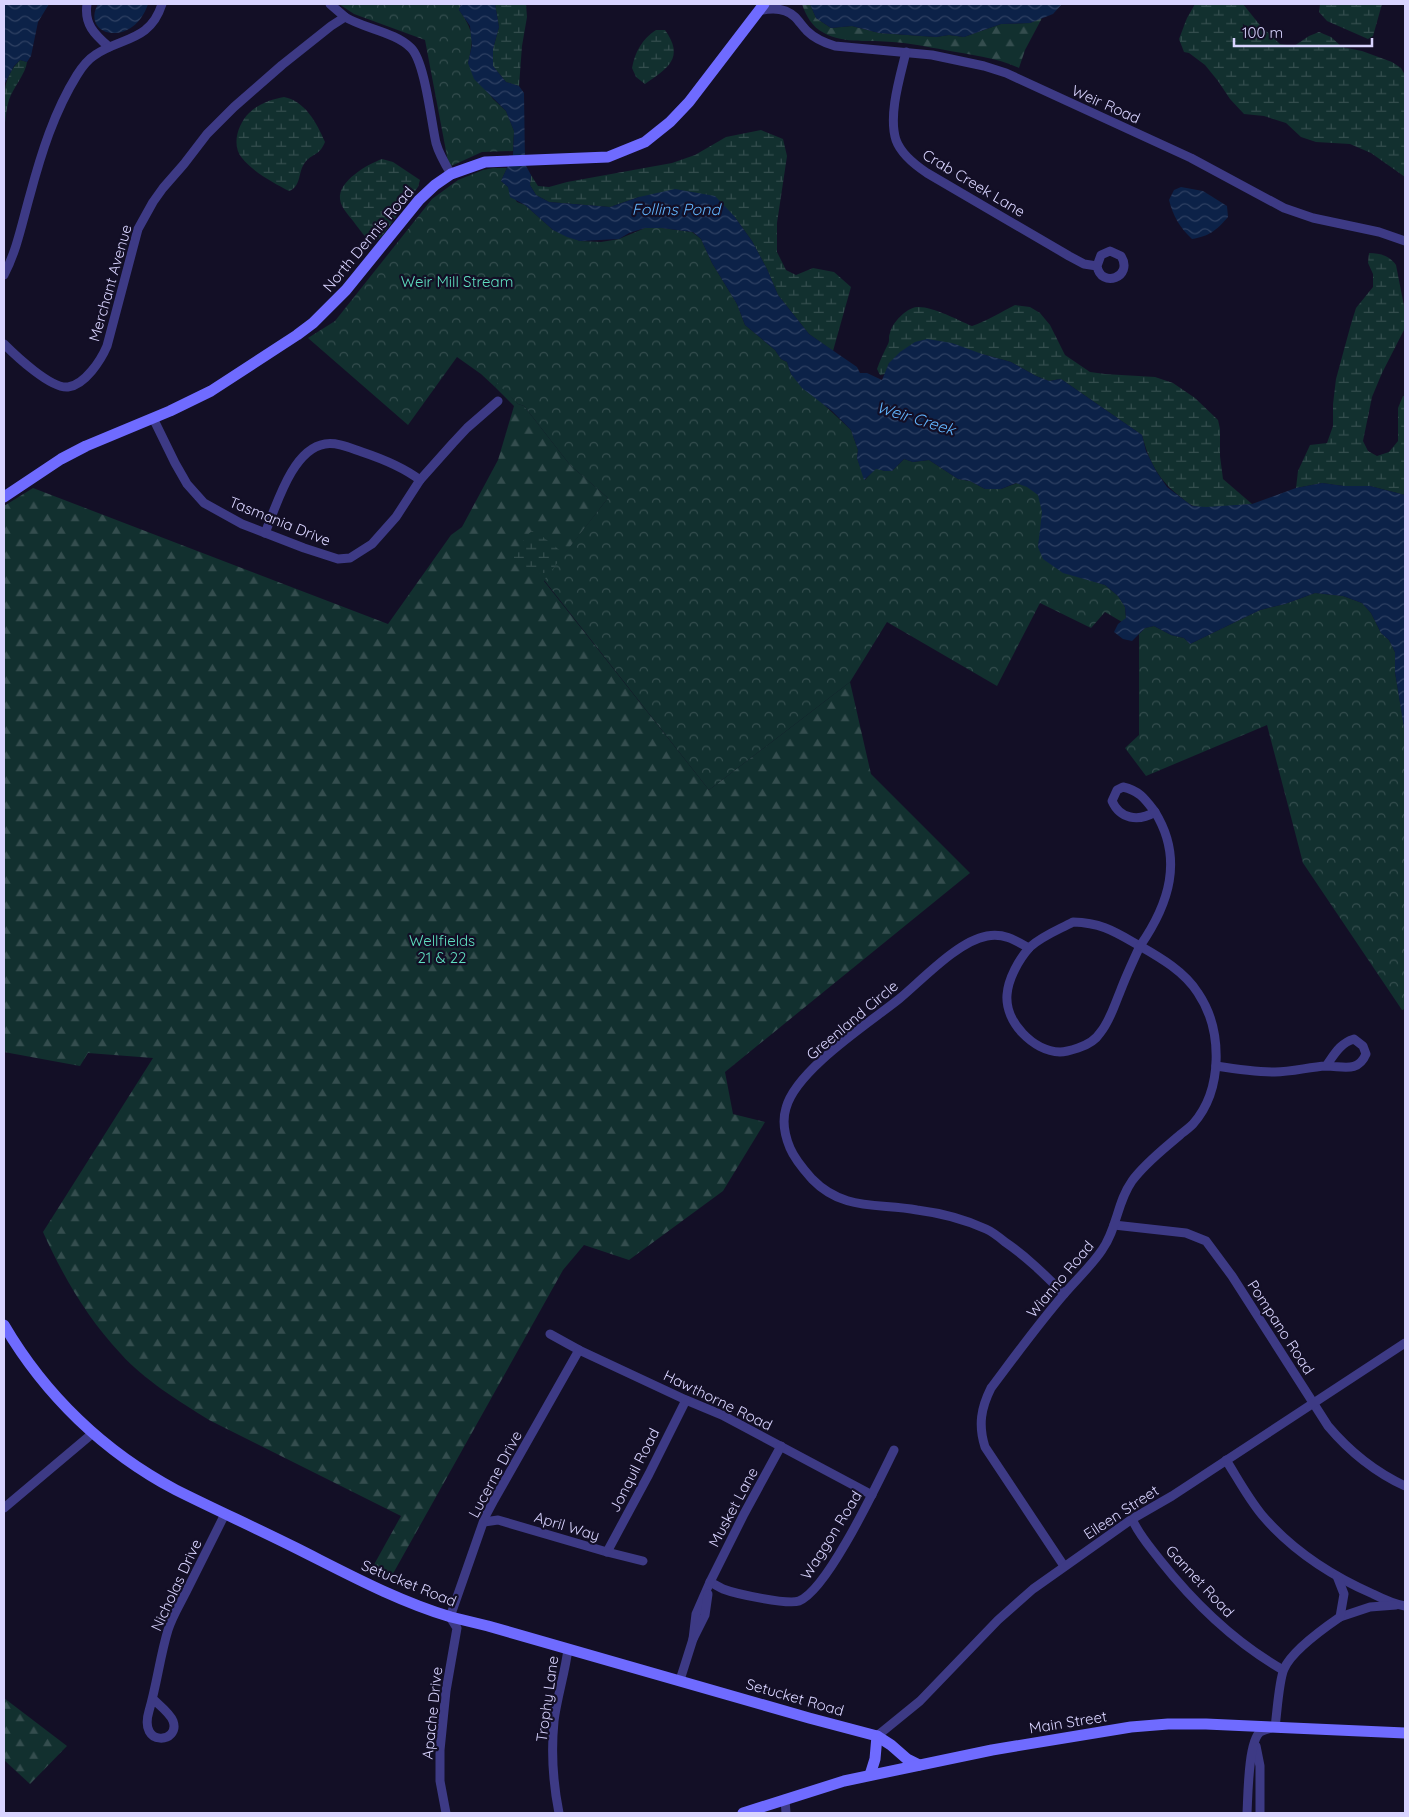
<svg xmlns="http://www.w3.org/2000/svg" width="1409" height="1817" viewBox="0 0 1409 1817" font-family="Quicksand,sans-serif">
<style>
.forest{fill:url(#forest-firs)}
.wetland{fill:url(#wetland-marsh)}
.park{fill:url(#park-crowns)}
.water{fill:url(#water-waves)}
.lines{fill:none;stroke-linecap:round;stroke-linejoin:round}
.minor{stroke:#3d3a85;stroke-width:9}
.secondary{stroke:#6f6bff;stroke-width:11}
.labels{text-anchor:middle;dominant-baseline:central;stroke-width:4.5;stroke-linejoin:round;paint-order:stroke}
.street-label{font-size:15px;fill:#d9d4ff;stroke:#130f26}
.park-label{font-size:15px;fill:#5fe0c0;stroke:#130f26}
.water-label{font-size:16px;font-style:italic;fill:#62b6ff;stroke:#130f26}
</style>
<defs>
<pattern id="forest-firs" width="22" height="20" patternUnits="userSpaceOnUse" patternTransform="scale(1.25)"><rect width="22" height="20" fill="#12302f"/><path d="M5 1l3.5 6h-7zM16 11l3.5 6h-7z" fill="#344d4e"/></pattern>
<pattern id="wetland-marsh" width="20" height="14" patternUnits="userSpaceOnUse" patternTransform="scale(1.25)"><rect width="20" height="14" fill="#12302f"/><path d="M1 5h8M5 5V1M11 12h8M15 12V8" fill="none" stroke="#344d4e"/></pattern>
<pattern id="park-crowns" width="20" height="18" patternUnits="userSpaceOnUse" patternTransform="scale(1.25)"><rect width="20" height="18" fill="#12302f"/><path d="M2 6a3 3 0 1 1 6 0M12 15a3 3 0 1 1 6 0" fill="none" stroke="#344d4e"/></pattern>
<pattern id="water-waves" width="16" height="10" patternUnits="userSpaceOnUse" patternTransform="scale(1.25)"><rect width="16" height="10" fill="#0c2248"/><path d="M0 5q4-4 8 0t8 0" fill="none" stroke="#2f4163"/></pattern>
</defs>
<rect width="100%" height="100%" fill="#130f26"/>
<g class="forest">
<path d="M802 4H810L816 18 831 28 852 26 879 33 936 37 949 35 964 37 1001 24 1030 23 1042 18 1025 50 1019 68C996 57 970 55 945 50 928 47 910 43 892 42 871 40 844 44 824 33 812 27 806 16 802 4Z"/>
<path d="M497 382 518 404 524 406 570 465 608 498 544 581 709 790 850 682 871 774 970 873 725 1072 733 1114 765 1122 723 1191 629 1260 584 1245 563 1270 390 1579 371 1570 401 1516 209 1420C180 1402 143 1379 121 1354 87 1318 63 1276 43 1232L153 1058 88 1053 80 1066 4 1052V506L33 488 388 624 451 535 462 527 498 460 514 406 495 387Z"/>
<polygon points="4,1698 67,1746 30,1784 4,1760"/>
</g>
<g class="wetland">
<polygon points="495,4 526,4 527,17 522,46 519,86 506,82 493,66 493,49 499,27"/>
<polygon points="1195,4 1243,4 1259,24 1280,44 1294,46 1309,36 1319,32 1331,37 1342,47 1362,51 1392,62 1401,68 1405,75 1405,177 1371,153 1350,144 1316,142 1301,137 1286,123 1264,116 1244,114 1230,99 1218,81 1205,65 1189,53 1184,52 1179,39 1187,18"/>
<polygon points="1320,4 1382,4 1373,36 1368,39 1327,21 1319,12"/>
<path d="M656 30H665C685 58 668 68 645 84L636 77 632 68C635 52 642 39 656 30Z"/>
<path d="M20 60 27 62C26 73 13 88 9 100 6 109 6 119 4 129 4 102 0 80 20 60Z"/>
<path d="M284 97C305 101 317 123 325 142 319 157 311 153 304 164 298 173 301 187 289 191 274 183 253 172 242 158 231 145 238 124 249 113 258 104 272 99 284 97Z"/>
<polygon points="761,130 783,139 787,156 777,223 777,252 786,270 796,275 813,268 834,272 851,287 833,351 809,334 778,295 767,269 752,241 734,216 639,197 610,207 549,202 536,195 530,185 531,175 538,186 549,187 567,182 672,163 695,155 726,137"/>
<path d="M382 159 393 162 420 180 418 187 382 236 376 241C366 241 362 232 356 225 351 217 341 209 340 199 338 181 368 164 382 159Z"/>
<path d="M1369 253C1380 253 1390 256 1396 265L1405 311V328L1382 373 1372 397 1363 441 1368 451 1377 456 1389 452 1398 441V408L1403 396H1405V495L1370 486H1344L1322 483 1296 488 1298 471 1310 445 1327 443 1333 426V404L1336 379 1351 324 1356 308 1373 287V274L1368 263Z"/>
<path d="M1015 305 1030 307 1040 313 1050 325 1065 355 1090 372 1105 374 1155 377 1173 383 1195 398 1218 420 1220 429V456L1223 479 1252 504C1235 505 1210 510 1194 506 1190 505 1185 501 1182 498 1159 481 1149 462 1142 435L1061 379 1049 381 1036 376 1011 362 982 354 889 363 885 374 880 375 877 369C880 360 884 352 888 344 890 340 888 337 890 333 892 323 906 308 917 307 932 306 958 320 972 326 987 321 1001 312 1015 305Z"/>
<path d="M532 531 543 537 567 556 552 572C533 574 528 576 514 563V554C522 547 523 537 532 531Z"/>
</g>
<g class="park">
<path d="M339 4H461L459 10C474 31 474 38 468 63L493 99 506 111 514 131 513 151 482 152 449 167 425 40 354 14Z"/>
<path d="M493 168H507L501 181 508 187 517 202 525 205 553 230 580 241 601 242 619 239 645 228H662L692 232 701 239 712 263 737 304 745 325 775 350 781 359 787 362 791 374 851 430 858 450 857 458 865 480 876 468 885 471H892L904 459 913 462 929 460 958 479 970 481 985 489H1001L1017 483C1024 485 1033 488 1038 495 1046 506 1040 534 1038 547L1086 579 1105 585 1118 596 1125 607 1126 619 1122 622 1105 612 1091 628 1040 603 997 686 887 622 850 682 709 790 544 580 608 498 570 465 524 406 518 404 497 383 495 387 481 374 457 357 408 425 308 338 335 321 432 199 458 180 483 170Z"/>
<polygon points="1315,593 1343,596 1362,603 1371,613 1381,633 1389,640 1395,652 1395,672 1405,732 1405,1009 1402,1010 1303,863 1267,725 1146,776 1125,748 1139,735 1139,634 1145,628 1154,626 1171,635 1184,638 1190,644 1260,610 1285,604"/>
</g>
<g class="water">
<polygon points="4,4 49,4 38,22 31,56 27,62 20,60 14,66 4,85"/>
<path d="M98 4H148C133 49 80 36 98 4Z"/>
<polygon points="461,4 495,4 499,27 493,49 493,66 506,82 519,86 524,93 525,164 531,175 530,185 536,195 549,202 610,207 639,197 675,189 715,196 734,216 752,241 767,269 778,295 809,334 857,367 860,373 867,373 882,380 889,363 900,352 915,342 927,339 952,343 982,354 1011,362 1036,376 1049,381 1061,379 1142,435 1146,451 1156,471 1167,487 1192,506 1206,507 1252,504 1296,488 1322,483 1344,486 1370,486 1405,495 1405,734 1395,672 1395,652 1389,640 1381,633 1371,613 1362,603 1343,596 1315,593 1285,604 1260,610 1190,644 1184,638 1171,635 1154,626 1145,628 1132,641 1123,639 1114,632 1118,624 1126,618 1125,607 1118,596 1105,585 1063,573 1043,559 1038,547 1042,512 1038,495 1027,487 1016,483 1001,489 985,489 970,481 958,479 929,460 913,462 904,459 892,471 885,471 876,469 864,480 857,458 858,450 851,430 832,411 802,388 791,374 787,362 781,359 775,350 745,325 737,304 712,263 701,239 693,232 662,228 645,228 629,233 619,239 580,241 567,237 553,230 525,205 510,197 508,187 501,181 513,155 514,131 506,111 474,79 468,63 472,45 470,26 459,10"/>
<polygon points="810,4 1062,4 1053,14 1030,23 1001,24 964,37 949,35 936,37 879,33 852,26 831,28 816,18"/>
<path d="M1181 187 1203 191 1227 206 1228 217C1216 231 1209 236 1192 239 1180 228 1173 216 1169 200L1174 190Z"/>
</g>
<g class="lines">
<g class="minor">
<path d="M87 4C84 24 94 34 109 47"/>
<path d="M758 11C770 8 785 7 795 17 799 21 803 27 807 31 815 39 825 43 835 46L932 55 984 66 1006 73 1191 158 1284 208 1313 218 1379 232 1405 241"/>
<path d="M345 17C365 29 395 32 411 48 425 62 431 121 436 143 439 154 445 164 451 174"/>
<path d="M906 52C900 77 888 115 896 140 901 154 915 165 927 173L1069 256 1084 264 1097 266C1101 289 1134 277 1121 256L1110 251 1101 255 1097 266"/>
<path d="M4 275C17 250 22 223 30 195 41 154 54 112 77 75 82 67 87 60 95 55 121 37 150 42 162 4"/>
<path d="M4 344C16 356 51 389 68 387 85 385 101 360 107 346L138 229 153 202 163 188 184 164 207 134 234 107 282 65 331 26 345 17 330 4"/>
<polyline points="153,418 175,463 187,484 204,503 242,524 304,548 338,559 350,558 372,544 396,517 420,480 453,443 467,428 498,401"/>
<path d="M265 533C276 507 292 449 325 444 337 442 350 448 362 452 383 459 403 467 420 480"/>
<path d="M1123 787C1140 791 1145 799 1155 812 1138 822 1120 819 1112 801L1117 790Z"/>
<path d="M1073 922C1103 923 1115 932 1140 946 1133 961 1126 976 1120 992 1114 1006 1110 1021 1100 1033 1095 1041 1087 1045 1078 1048 1072 1050 1066 1052 1060 1052 1033 1051 1005 1022 1007 995 1008 979 1019 959 1030 947 1042 936 1058 930 1073 922Z"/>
<path d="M1029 948C1015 940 1004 933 987 936 958 941 922 980 899 999 869 1023 796 1070 786 1108 782 1121 785 1136 790 1148 795 1160 804 1170 812 1179 843 1211 877 1203 917 1210 941 1213 964 1219 986 1229 993 1232 999 1237 1005 1242 1027 1257 1045 1275 1064 1294"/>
<path d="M1216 1066C1235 1069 1255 1072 1275 1072 1292 1072 1309 1067 1326 1066 1334 1055 1340 1043 1354 1039L1363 1046 1366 1054C1358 1073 1343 1066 1326 1066"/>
<path d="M1114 1225 1186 1233 1206 1241 1232 1276 1328 1426C1349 1451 1375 1472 1405 1486"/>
<polyline points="550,1334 579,1350 686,1400 722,1415 872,1495"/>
<path d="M1226 1460C1238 1479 1248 1498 1262 1515 1291 1549 1332 1576 1373 1594 1383 1599 1394 1604 1405 1606"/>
<polyline points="4,1508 93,1433"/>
<path d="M1132 1519C1139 1535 1150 1547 1160 1560 1194 1603 1236 1643 1283 1670"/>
<polyline points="484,1522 498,1520 607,1552 643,1561"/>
<polyline points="607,1552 649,1474 686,1400"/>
<path d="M1064 1566 985 1447C978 1425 981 1408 991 1388 1015 1356 1039 1323 1065 1293 1077 1279 1092 1265 1102 1250 1117 1229 1117 1202 1132 1181 1145 1163 1165 1148 1181 1134 1185 1131 1189 1128 1193 1124 1223 1090 1223 1030 1198 993 1185 972 1161 958 1140 946 1169 904 1184 859 1155 812"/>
<path d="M710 1582C714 1584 719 1587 723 1589 736 1594 788 1605 799 1601 828 1590 879 1480 894 1450"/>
<polyline points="1340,1617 1370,1607 1396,1605"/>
<polyline points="693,1639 696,1614 710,1582 744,1514 781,1446"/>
<polyline points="680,1680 693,1639 705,1615 708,1594"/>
<path d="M153 1699C159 1705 170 1713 173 1721 181 1743 138 1748 149 1711 157 1684 160 1656 168 1630 172 1617 180 1604 186 1592 199 1566 212 1540 225 1514"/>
<polyline points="877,1736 920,1701 998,1620 1033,1589 1132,1519 1172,1496 1405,1343"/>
<polyline points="1256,1746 1260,1766 1260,1813"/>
<polyline points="785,1799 786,1813"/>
<polyline points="446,1813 440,1781 440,1750 446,1691 457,1628 450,1617 485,1517 494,1500 579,1350"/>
<path d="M559 1813C553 1783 551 1752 554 1721 557 1697 565 1673 568 1649"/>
<path d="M1247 1813C1248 1797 1248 1742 1260 1732 1264 1730 1271 1728 1275 1727 1277 1713 1279 1680 1284 1669 1291 1652 1324 1628 1340 1617L1344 1594 1337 1576"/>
</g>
<g class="secondary">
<polyline points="4,497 61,459 86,446 170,411 211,391 297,335 313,323 346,290 419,200 435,185 451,174 485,162 608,157 645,142 670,122 689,102 764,4"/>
<path d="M4 1325C45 1395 104 1452 176 1490 216 1510 256 1528 296 1548 346 1573 397 1601 451 1617 463 1620 476 1623 488 1626L809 1718 877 1736 891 1745 907 1759 919 1765"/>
<polyline points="870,1775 875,1759 877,1736"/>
<polyline points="743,1813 844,1781 992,1750 1131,1727 1168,1724 1206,1724 1405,1733"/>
</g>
</g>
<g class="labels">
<g class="street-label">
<text transform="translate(1106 104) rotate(24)">Weir Road</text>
<text transform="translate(974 183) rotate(31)">Crab Creek Lane</text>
<text transform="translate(368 239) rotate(-50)">North Dennis Road</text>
<text transform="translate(110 283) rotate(-74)">Merchant Avenue</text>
<text transform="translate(280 521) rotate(22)">Tasmania Drive</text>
<text transform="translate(852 1020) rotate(-40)">Greenland Circle</text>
<text transform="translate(1060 1279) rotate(-50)">Wianno Road</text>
<text transform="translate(1281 1327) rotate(57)">Pompano Road</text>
<text transform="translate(718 1400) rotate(26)">Hawthorne Road</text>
<text transform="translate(634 1470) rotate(-63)">Jonquil Road</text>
<text transform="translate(495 1474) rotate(-62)">Lucerne Drive</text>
<text transform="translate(733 1507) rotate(-62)">Musket Lane</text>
<text transform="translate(1121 1512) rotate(-33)">Eileen Street</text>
<text transform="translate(567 1526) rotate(17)">April Way</text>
<text transform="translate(831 1535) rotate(-58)">Waggon Road</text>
<text transform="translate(1200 1581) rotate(47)">Gannet Road</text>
<text transform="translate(409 1583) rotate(22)">Setucket Road</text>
<text transform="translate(176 1585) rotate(-65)">Nicholas Drive</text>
<text transform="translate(795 1697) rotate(16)">Setucket Road</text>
<text transform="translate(547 1699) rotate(-82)">Trophy Lane</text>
<text transform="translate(432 1713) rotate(-84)">Apache Drive</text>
<text transform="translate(1068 1722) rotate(-9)">Main Street</text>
</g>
<g class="park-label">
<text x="457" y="281">Weir Mill Stream</text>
<text x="442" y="940">Wellfields<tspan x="442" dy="17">21 &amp; 22</tspan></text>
</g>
<g class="water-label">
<text x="676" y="209">Follins Pond</text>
<text transform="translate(916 418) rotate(17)">Weir Creek</text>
</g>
</g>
<rect width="1409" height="1817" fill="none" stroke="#d9d4ff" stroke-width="10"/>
<path d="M1234 38v8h138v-8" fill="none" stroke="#d9d4ff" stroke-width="2.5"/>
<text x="1242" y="38" font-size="15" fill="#d9d4ff" stroke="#130f26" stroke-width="4" paint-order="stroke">100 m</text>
</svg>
